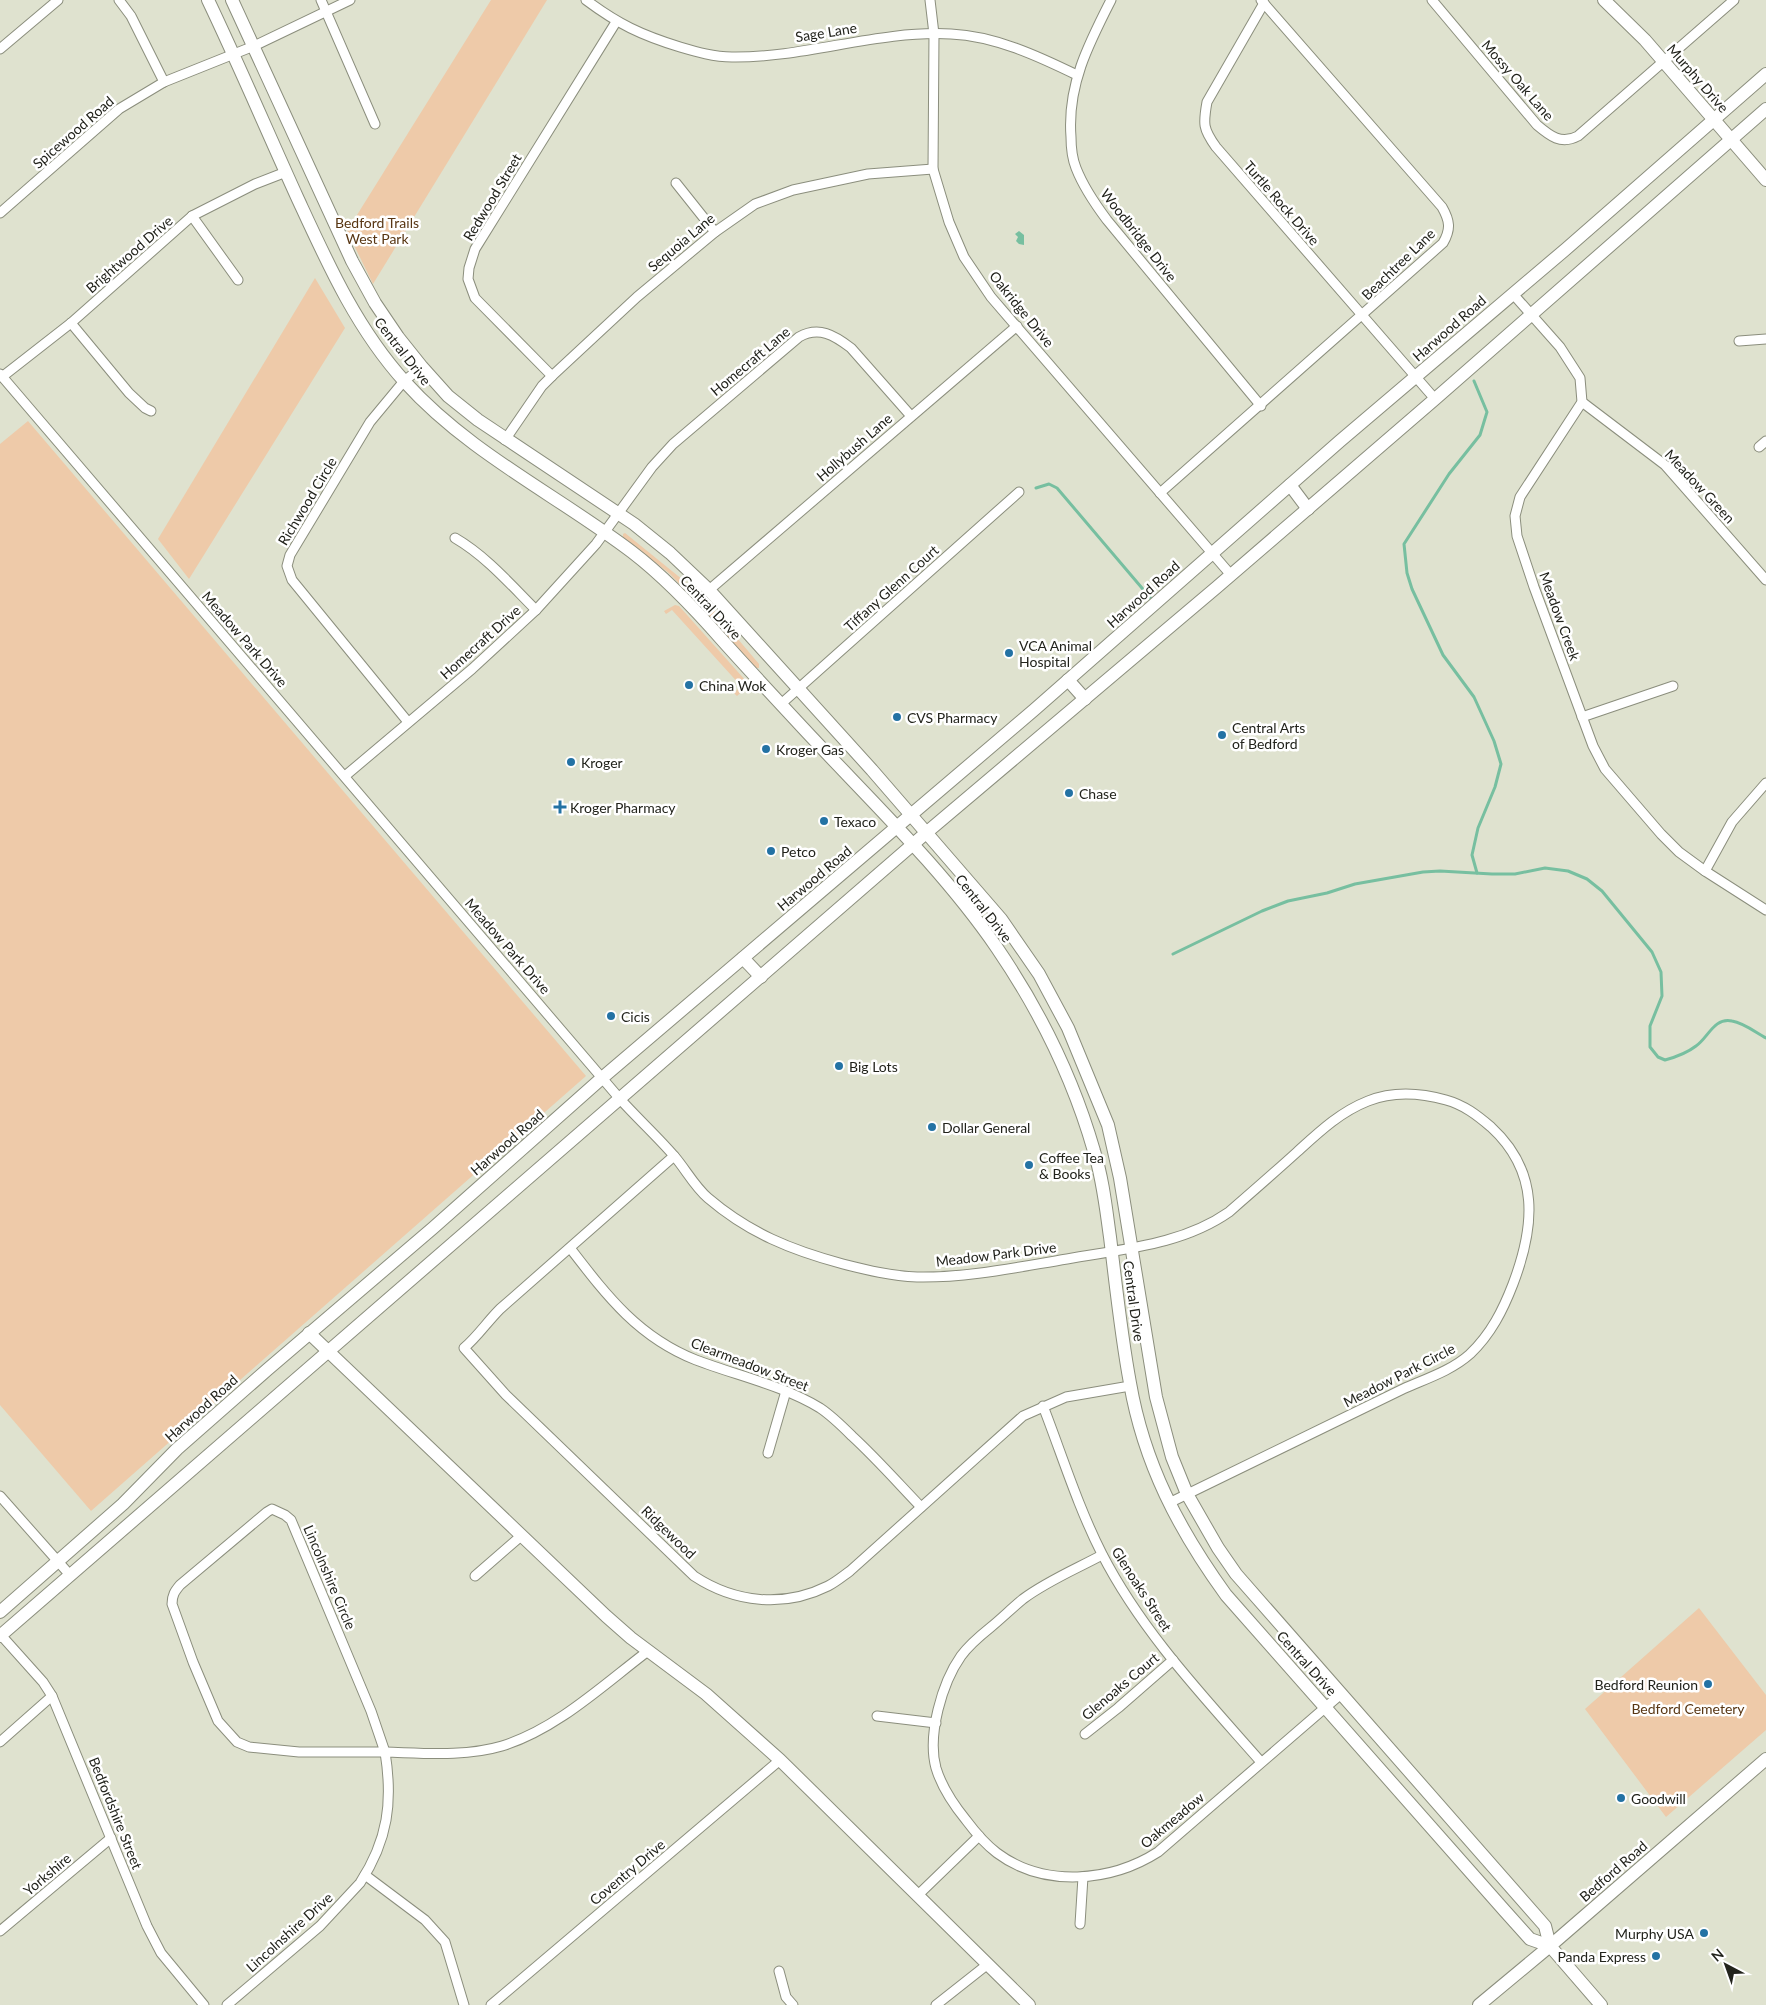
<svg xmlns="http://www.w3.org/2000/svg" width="1766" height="2005" viewBox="0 0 1766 2005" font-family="Lato,sans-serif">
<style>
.green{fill:#eecaa9}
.water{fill:#77bfa0}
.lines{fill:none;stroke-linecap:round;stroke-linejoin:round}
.stream{stroke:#77bfa0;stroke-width:3}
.street-casing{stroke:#8b8e7d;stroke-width:11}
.secondary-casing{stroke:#8b8e7d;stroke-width:14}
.street{stroke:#fff;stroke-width:9}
.secondary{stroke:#fff;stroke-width:12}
.poi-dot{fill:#2372a4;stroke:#fff;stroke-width:2}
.labels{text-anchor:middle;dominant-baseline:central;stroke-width:5;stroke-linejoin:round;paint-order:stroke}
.street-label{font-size:14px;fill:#22231c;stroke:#fff}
.park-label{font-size:14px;fill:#583613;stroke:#fff}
.poi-label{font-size:14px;fill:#22231c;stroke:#fff;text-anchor:start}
</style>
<rect width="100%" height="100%" fill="#dfe2cf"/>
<g class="green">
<polygon points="491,0 547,0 373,284 347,231"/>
<polygon points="315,278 345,328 189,579 158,539"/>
<polygon points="28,421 586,1076 91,1511 0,1405 0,444"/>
<polygon points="625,533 699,593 759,664 759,668 756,668 752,665 692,597 670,574 623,537 623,534"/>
<polygon points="675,605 679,606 746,681 747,687 737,696 734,693 741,686 672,610 666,614 664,611"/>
<polygon points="1699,1608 1766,1695 1766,1730 1666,1817 1585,1709"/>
</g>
<polygon class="water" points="1019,231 1024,235 1024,245 1019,244 1016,241 1018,237 1015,234"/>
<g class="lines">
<g class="stream">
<polyline points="1474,381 1487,412 1480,435 1449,474 1404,544 1407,573 1412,589 1443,655 1474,697 1494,741 1501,764 1495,787 1478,828 1472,855 1477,873"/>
<polyline points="1036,488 1049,484 1057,488 1153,601"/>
<path d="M1173 954 1262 911 1288 901 1327 893 1355 884 1423 872 1440 871 1492 874H1515L1545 868 1568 871 1587 879 1602 891 1652 952 1661 972 1662 996 1650 1026V1047L1658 1057 1665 1060C1676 1057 1687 1053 1696 1046 1708 1038 1714 1017 1732 1021 1744 1023 1755 1032 1766 1038"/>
</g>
<defs>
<g id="street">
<polyline points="119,0 131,16 164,82"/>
<polyline points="321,0 375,124"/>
<path d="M586 0C618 24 641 35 680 47 697 52 714 57 732 57 806 58 877 30 951 34 995 36 1038 56 1077 75"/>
<polyline points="930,0 934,34 933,169 949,222 964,257 991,297 1231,575"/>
<path d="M1111 0C1088 45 1067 86 1071 137 1071 148 1072 158 1076 168 1083 186 1095 204 1107 220L1261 406"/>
<path d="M1432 0 1537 125C1550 136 1561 145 1578 136L1734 0"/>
<path d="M1264 3 1207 102C1203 124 1203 129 1216 147L1435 399"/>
<polyline points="0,49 58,0"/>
<polyline points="676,183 715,232"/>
<polyline points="0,213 119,109 164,82 254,46 350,0"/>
<polyline points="192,216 238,280"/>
<polyline points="1513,294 1560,347 1580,378 1582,402 1520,497 1515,516 1517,536 1534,587 1593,746 1605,769 1661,834 1679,852 1705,871 1766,910"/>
<polyline points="71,323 129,393 145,408 151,411"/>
<polyline points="1739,341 1766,339"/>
<path d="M0 374 620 1099C638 1119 658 1137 675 1157 686 1170 695 1187 708 1198 749 1233 791 1250 843 1264 867 1270 891 1276 917 1277 967 1278 1018 1267 1067 1259 1122 1249 1182 1245 1229 1212 1252 1192 1275 1172 1297 1152 1319 1132 1340 1112 1368 1101 1393 1091 1421 1093 1446 1100 1464 1105 1477 1115 1491 1127 1540 1172 1535 1226 1513 1284 1503 1310 1491 1334 1470 1354 1451 1371 1425 1379 1403 1389L1169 1503"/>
<polyline points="552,376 475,298 468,279 469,268 475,249 616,22"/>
<polyline points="2,377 71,323 192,216 255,184 286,172"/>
<polyline points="1582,402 1665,465 1766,580"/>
<polyline points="505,440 542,386 552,376 637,297 715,232 755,204 793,190 868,174 933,169"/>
<polyline points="1759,447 1766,441"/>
<path d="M1160 493 1443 243C1451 229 1450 221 1442 207L1261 0"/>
<path d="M455 538C486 556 511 585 536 610"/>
<polyline points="709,590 1017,326"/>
<polyline points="781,704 1019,492"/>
<polyline points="1582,717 1673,686"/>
<polyline points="408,722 292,580 287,566 290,555 370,422 404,381 422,367"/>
<path d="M345 776 472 669 536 610 596 544 652 467 673 444 799 337C819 326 834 335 851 348L911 416"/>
<polyline points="1705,871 1732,822 1766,783"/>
<path d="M674 1156 500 1309C487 1322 478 1336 464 1348L506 1395 694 1576C735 1603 784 1608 828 1586 836 1582 843 1576 850 1571L1023 1416 1066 1397 1130 1386"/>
<path d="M570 1248C607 1296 638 1337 696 1360 738 1376 782 1385 820 1408 832 1416 842 1426 852 1436 876 1458 898 1483 921 1507"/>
<path d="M1043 1406C1062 1455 1078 1507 1102 1554 1142 1632 1204 1697 1261 1762"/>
<polyline points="768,1453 786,1391"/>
<polyline points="0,1496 70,1575"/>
<path d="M272 1509 285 1515 291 1520 371 1711 385 1752H299L249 1747 237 1742 218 1721 193 1662 172 1604C172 1595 175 1591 180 1585L267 1512Z"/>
<path d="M1102 1555C1076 1569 1047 1581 1023 1599 1012 1608 1002 1618 991 1627 981 1635 969 1645 961 1656 942 1683 927 1735 936 1768 942 1788 953 1804 966 1820 975 1832 985 1844 997 1853 1044 1888 1111 1882 1158 1852L1341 1694"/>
<polyline points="475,1576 521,1536"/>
<polyline points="0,1634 43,1682 52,1696 147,1926 161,1953 204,2005"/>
<polyline points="877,1716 936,1723"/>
<polyline points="1085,1734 1118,1708 1173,1660"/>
<polyline points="0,1742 52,1696"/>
<polyline points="365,1875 425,1920 445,1942 464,2005"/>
<polyline points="918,1895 979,1836"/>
<polyline points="1080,1924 1083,1877"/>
<polyline points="0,1931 111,1838"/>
<polyline points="779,1971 786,1997 793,2005"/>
<path d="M227 2005 320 1926 360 1883C388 1840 393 1802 385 1752 423 1753 465 1757 502 1746 557 1729 603 1685 648 1651"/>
<polyline points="491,2005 780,1760"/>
<polyline points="936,2005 988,1964"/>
</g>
<g id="secondary">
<path d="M208 0C239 65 267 131 297 197 327 262 356 328 405 382 469 453 557 495 632 552 666 578 695 609 723 641 749 670 776 699 803 728 869 799 942 868 997 948 1040 1011 1073 1078 1094 1151 1103 1179 1106 1209 1110 1237 1116 1286 1121 1335 1130 1383 1144 1464 1179 1530 1226 1595L1504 1910 1530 1939 1550 1946 1601 2005"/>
<polyline points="232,0 352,261 375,303 398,337 422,367 448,396 478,420 634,524 670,553 709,590 872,770 1001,919 1039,974 1068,1028 1108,1125 1120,1178 1156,1397 1172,1457 1187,1494 1218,1548 1236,1574 1545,1926 1550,1946"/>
<polyline points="1604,0 1645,40 1766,180"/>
<polyline points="1290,485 1308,509"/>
<polyline points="1068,680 1085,699"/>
<polyline points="743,958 761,977"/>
<polyline points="309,1333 606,1616 631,1638 706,1694 780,1760 1029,2005"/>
<polyline points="0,1612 123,1504 177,1449 268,1369 433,1228 602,1078 1034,710 1340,441 1566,249 1766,74"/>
<polyline points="0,1636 926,833 1217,587 1435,399 1766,109"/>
<polyline points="1479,2005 1550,1946 1766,1759"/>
</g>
</defs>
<use href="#street" class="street-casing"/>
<use href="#secondary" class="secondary-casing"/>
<use href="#street" class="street"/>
<use href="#secondary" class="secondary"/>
</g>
<g class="poi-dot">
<circle cx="1009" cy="653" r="5"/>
<circle cx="689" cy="685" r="5"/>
<circle cx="897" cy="717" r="5"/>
<circle cx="1222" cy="735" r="5"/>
<circle cx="766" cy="749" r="5"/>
<circle cx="571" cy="762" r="5"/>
<circle cx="1069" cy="793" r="5"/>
<path d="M557.5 799.5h5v5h5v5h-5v5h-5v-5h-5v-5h5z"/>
<circle cx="824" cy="821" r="5"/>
<circle cx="771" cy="851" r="5"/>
<circle cx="611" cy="1016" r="5"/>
<circle cx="839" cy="1066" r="5"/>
<circle cx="932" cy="1127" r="5"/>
<circle cx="1029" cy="1165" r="5"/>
<circle cx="1708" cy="1684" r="5"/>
<circle cx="1621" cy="1798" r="5"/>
<circle cx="1704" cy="1933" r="5"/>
<circle cx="1656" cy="1956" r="5"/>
</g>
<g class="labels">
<g class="street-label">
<text transform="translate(826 32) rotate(-9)">Sage Lane</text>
<text transform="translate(1698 78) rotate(49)">Murphy Drive</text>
<text transform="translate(1518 80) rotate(49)">Mossy Oak Lane</text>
<text transform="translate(73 132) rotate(-41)">Spicewood Road</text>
<text transform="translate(492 197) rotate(-59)">Redwood Street</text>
<text transform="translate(1282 203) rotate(49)">Turtle Rock Drive</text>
<text transform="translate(1139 235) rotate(52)">Woodbridge Drive</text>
<text transform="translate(681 242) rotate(-40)">Sequoia Lane</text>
<text transform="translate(129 254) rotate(-41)">Brightwood Drive</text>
<text transform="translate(1398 264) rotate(-44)">Beachtree Lane</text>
<text transform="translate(1022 309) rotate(51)">Oakridge Drive</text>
<text transform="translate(1449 328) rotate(-41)">Harwood Road</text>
<text transform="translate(403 351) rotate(52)">Central Drive</text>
<text transform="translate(750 361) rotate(-40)">Homecraft Lane</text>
<text transform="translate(854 447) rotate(-41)">Hollybush Lane</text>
<text transform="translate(1700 486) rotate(47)">Meadow Green</text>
<text transform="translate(307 501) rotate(-59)">Richwood Circle</text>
<text transform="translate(891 588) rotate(-42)">Tiffany Glenn Court</text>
<text transform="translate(1143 594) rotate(-42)">Harwood Road</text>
<text transform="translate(711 607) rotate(47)">Central Drive</text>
<text transform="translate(1560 616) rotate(70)">Meadow Creek</text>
<text transform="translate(245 639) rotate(49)">Meadow Park Drive</text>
<text transform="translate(480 642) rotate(-42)">Homecraft Drive</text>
<text transform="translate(814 878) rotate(-40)">Harwood Road</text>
<text transform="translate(984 908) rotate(52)">Central Drive</text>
<text transform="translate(508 946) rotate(49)">Meadow Park Drive</text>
<text transform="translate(507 1142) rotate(-41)">Harwood Road</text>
<text transform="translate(996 1254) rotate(-7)">Meadow Park Drive</text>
<text transform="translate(1134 1301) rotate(82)">Central Drive</text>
<text transform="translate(750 1364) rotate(21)">Clearmeadow Street</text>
<text transform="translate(1399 1375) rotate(-27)">Meadow Park Circle</text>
<text transform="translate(201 1408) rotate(-42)">Harwood Road</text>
<text transform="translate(669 1532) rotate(44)">Ridgewood</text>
<text transform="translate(330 1577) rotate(67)">Lincolnshire Circle</text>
<text transform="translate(1142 1589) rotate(57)">Glenoaks Street</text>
<text transform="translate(1307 1663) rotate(48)">Central Drive</text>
<text transform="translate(1120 1686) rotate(-40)">Glenoaks Court</text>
<text transform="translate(116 1813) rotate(68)">Bedfordshire Street</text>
<text transform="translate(1172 1820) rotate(-40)">Oakmeadow</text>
<text transform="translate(1613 1871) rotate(-41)">Bedford Road</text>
<text transform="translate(627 1872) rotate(-40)">Coventry Drive</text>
<text transform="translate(47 1874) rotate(-40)">Yorkshire</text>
<text transform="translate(289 1932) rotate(-42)">Lincolnshire Drive</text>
</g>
<g class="park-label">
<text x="377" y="222">Bedford Trails<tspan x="377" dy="16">West Park</tspan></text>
<text x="1688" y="1708">Bedford Cemetery</text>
</g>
<g class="poi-label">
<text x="1019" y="645">VCA Animal<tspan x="1019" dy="16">Hospital</tspan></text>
<text x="699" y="685">China Wok</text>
<text x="907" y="717">CVS Pharmacy</text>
<text x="1232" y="727">Central Arts<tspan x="1232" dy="16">of Bedford</tspan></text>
<text x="776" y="749">Kroger Gas</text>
<text x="581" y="762">Kroger</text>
<text x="1079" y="793">Chase</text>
<text x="570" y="807">Kroger Pharmacy</text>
<text x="834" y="821">Texaco</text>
<text x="781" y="851">Petco</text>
<text x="621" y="1016">Cicis</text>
<text x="849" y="1066">Big Lots</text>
<text x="942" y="1127">Dollar General</text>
<text x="1039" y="1157">Coffee Tea<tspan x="1039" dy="16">&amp; Books</tspan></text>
<text x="1698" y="1684" text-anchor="end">Bedford Reunion</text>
<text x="1631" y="1798">Goodwill</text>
<text x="1694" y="1933" text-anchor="end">Murphy USA</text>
<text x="1646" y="1956" text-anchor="end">Panda Express</text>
</g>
</g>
<g transform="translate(1726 1965) rotate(319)" stroke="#ffffff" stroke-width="4" paint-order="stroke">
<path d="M0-4L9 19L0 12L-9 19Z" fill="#22231c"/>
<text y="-8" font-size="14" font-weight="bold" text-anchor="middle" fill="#22231c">N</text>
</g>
</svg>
